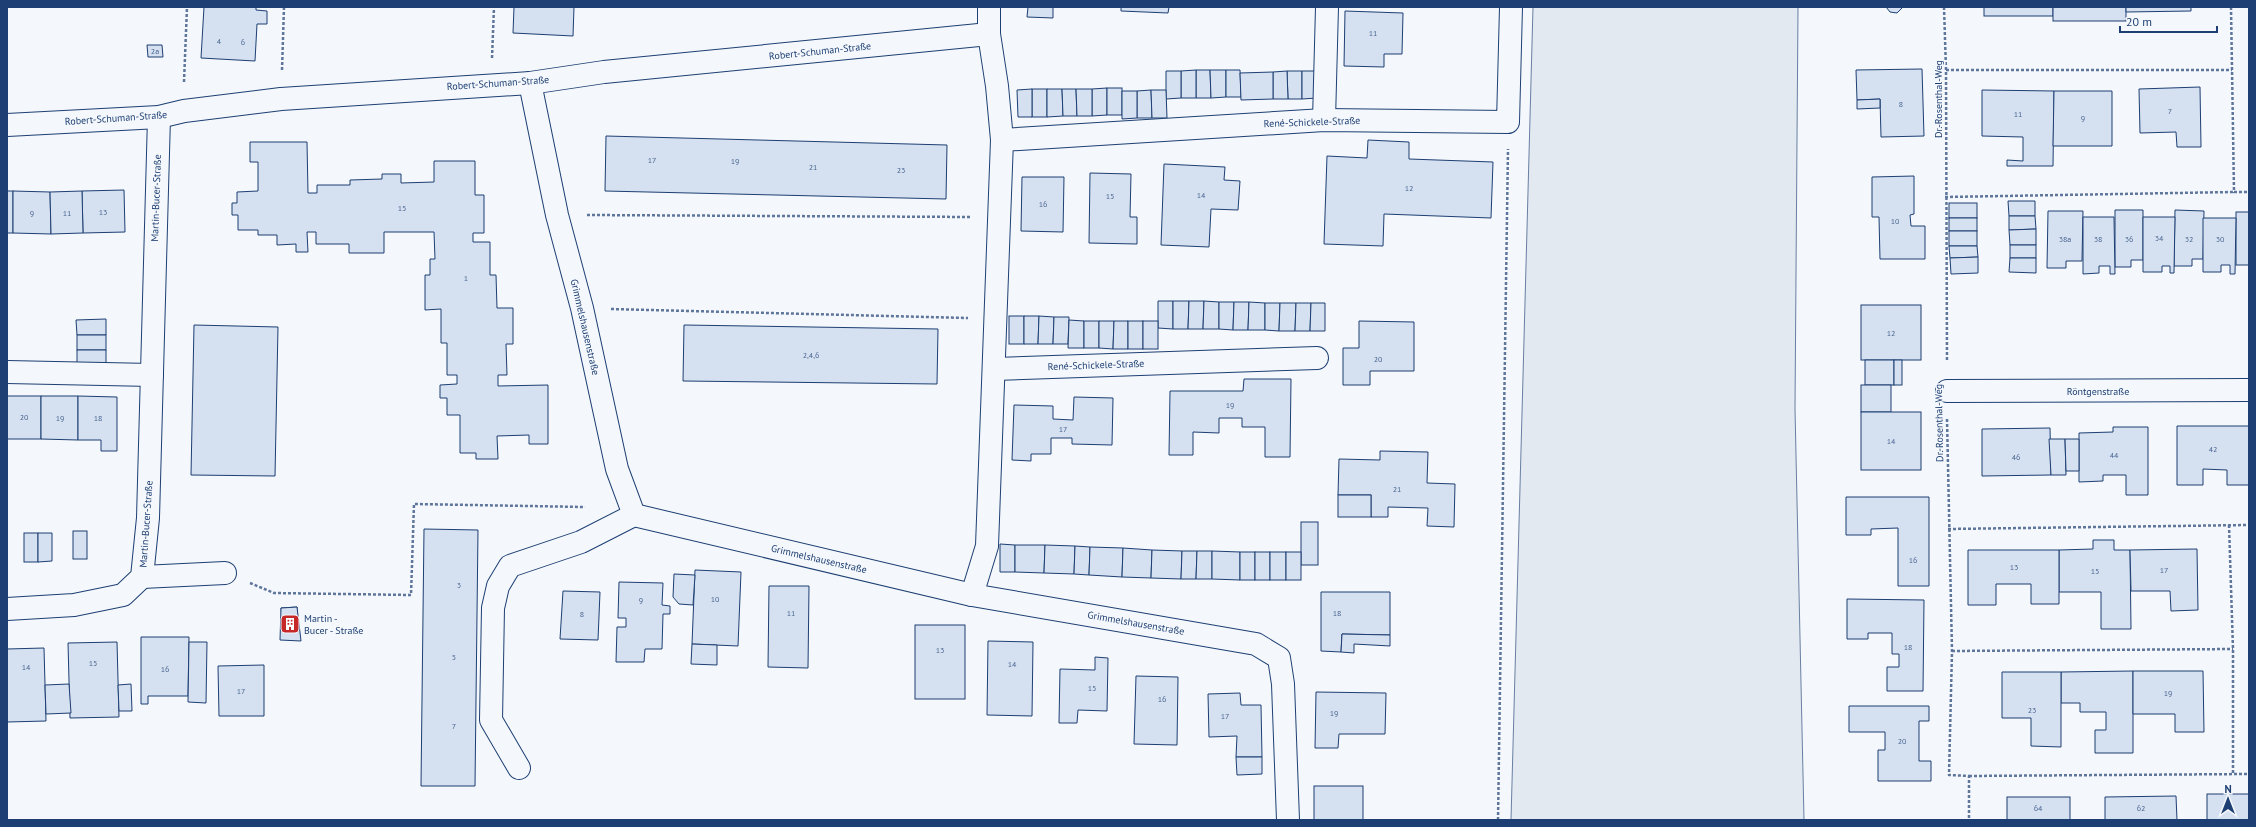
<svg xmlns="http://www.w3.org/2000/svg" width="2256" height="827" viewBox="0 0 2256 827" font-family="'PT Sans',sans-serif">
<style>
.green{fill:#e3e9f0;stroke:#687fa3}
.building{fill:#d5e0f0;stroke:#1d3f73}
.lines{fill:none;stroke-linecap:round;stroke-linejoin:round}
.minor-casing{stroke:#1d3f73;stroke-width:24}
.path{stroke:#5e769c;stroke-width:2.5;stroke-dasharray:3 2;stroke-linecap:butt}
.minor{stroke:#f4f7fb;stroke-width:22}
.labels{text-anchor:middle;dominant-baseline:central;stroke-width:3;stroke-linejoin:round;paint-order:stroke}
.number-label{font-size:8px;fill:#4b6792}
.street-label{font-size:10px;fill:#1d3f73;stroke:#f4f7fb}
.poi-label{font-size:10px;fill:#1d3f73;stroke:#f4f7fb;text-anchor:start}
</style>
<rect width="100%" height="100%" fill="#f4f7fb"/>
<polygon class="green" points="1533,7 1798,7 1795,409 1804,820 1511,820"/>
<g class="building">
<polygon points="204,7 256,7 256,10 267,11 267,24 257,24 255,61 201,58"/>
<polygon points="514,7 574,7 573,36 513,33"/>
<polygon points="1028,7 1053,7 1053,18 1027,17"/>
<polygon points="1121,7 1169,7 1168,13 1121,11"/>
<polygon points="1886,7 1903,7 1897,13 1890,12"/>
<rect x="1984" y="7" width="69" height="9"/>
<rect x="2053" y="7" width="73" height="14"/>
<polygon points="2126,7 2191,7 2191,11 2126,12"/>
<polygon points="1345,11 1403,13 1402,54 1384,54 1384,67 1344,66"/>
<polygon points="147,45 162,45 163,57 148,57"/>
<polygon points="1922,69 1924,136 1881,137 1880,99 1857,100 1856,70"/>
<polygon points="1196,70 1210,70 1211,98 1196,98"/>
<polygon points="1196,70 1196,98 1181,98 1181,71"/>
<polygon points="1210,70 1226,70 1226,97 1211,98"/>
<polygon points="1226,70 1240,70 1241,97 1226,97"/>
<polygon points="1166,71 1181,71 1181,98 1166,99"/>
<polygon points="1287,71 1302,71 1302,99 1288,99"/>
<polygon points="1287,71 1288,99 1273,99 1273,72"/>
<polygon points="1302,71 1316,71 1317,98 1302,99"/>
<polygon points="1273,72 1273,99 1241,100 1240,73"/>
<polygon points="2200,87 2201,147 2177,147 2176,132 2140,133 2139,89"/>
<polygon points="1107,88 1107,115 1092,116 1092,89"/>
<rect x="1107" y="88" width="15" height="27"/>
<rect x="1032" y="89" width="15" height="28"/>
<polygon points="1032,89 1032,117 1018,117 1017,90"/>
<polygon points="1047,89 1062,89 1063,116 1047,117"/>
<polygon points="1062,89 1076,89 1077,116 1063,116"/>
<polygon points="1076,89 1092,89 1092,116 1077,116"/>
<polygon points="1151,90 1152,118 1137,118 1137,91"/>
<polygon points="1151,90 1166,90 1167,118 1152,118"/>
<polygon points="1982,90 2054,91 2053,166 2007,166 2007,160 2023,161 2023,137 1982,136"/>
<polygon points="1122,91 1137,91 1137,118 1122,119"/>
<polygon points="2054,91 2112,91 2112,146 2053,146"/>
<polygon points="1880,99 1880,108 1857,109 1857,100"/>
<polygon points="606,136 947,145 946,199 605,191"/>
<polygon points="1368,140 1409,142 1409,159 1493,162 1491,218 1384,214 1383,246 1324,244 1327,156 1367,158"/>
<polygon points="250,142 307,142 308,193 317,193 317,185 350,185 350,180 382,179 382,174 401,174 401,183 434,182 434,161 475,161 475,195 484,195 484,233 473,233 473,242 490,242 490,275 496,275 497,308 513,308 513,344 506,344 507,375 498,375 498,386 548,385 548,444 529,444 529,435 497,436 498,459 476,459 476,453 460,453 460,415 447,415 447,398 440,398 440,385 457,384 457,375 447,375 447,343 441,343 441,309 425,310 425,275 430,275 430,259 435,259 434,232 384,232 384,253 349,253 349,244 316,244 316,232 307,232 308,252 296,252 296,244 277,245 277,235 258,235 258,230 238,230 238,215 232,215 232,203 237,203 237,192 258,191 258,162 250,162"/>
<polygon points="1164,164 1225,167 1224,180 1240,181 1238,210 1211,209 1209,247 1161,245"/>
<polygon points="1090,173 1131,174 1130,217 1137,217 1137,244 1089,243"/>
<polygon points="1914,176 1914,214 1910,215 1911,226 1925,226 1925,259 1880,259 1879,217 1872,217 1872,177"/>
<polygon points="1022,177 1064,177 1063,232 1021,231"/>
<polygon points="124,190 125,232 83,233 82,191"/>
<rect x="7" y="191" width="6" height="42"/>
<polygon points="13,191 50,192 51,234 13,233"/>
<polygon points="82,191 83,233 51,234 50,192"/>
<polygon points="2008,201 2035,201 2035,216 2009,216"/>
<rect x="1949" y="203" width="28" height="15"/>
<polygon points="2115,210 2143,210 2143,260 2131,260 2131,267 2115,267"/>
<polygon points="2175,210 2204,211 2203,259 2192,259 2192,266 2174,266"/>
<polygon points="2048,211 2083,211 2082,261 2066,261 2066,268 2047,268"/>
<rect x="2236" y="212" width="13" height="53"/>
<polygon points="2009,216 2035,216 2036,229 2009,230"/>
<polygon points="2083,217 2114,217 2115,274 2110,274 2110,266 2099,266 2099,273 2083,274"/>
<polygon points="2143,217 2175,217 2174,273 2170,273 2170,266 2162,266 2162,272 2143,272"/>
<rect x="1949" y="218" width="28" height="13"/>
<polygon points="2203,218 2236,218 2235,274 2230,274 2230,265 2221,265 2221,272 2203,272"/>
<polygon points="2036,229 2036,245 2010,245 2009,230"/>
<rect x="1949" y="231" width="28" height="15"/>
<rect x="2010" y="245" width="26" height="13"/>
<polygon points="1949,246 1977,246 1978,257 1950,258"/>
<polygon points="1978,257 1978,273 1951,274 1950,258"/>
<polygon points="2010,258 2036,258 2036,273 2009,272"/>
<polygon points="1158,301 1173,301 1173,329 1158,328"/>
<polygon points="1173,301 1189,301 1188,329 1173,329"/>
<polygon points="1189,301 1204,301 1203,329 1188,329"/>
<polygon points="1204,301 1219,302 1219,329 1203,329"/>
<polygon points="1219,302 1234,302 1233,330 1219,329"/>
<polygon points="1234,302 1249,302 1248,330 1233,330"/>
<polygon points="1249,302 1265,303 1265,330 1248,330"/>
<polygon points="1265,303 1280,303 1279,331 1265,330"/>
<polygon points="1280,303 1296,303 1295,331 1279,331"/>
<polygon points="1296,303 1311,303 1310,331 1295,331"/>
<polygon points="1311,303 1325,303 1325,331 1310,331"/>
<rect x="1861" y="305" width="60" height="55"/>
<rect x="1009" y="316" width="15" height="28"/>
<polygon points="1024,316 1039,316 1038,344 1024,344"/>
<polygon points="1039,316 1054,317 1053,344 1038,344"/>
<polygon points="1054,317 1069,317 1068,344 1053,344"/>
<polygon points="106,319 106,335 77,335 76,320"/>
<polygon points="1069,320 1084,321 1084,348 1068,348"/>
<rect x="1084" y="321" width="15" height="27"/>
<polygon points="1099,321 1114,321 1113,349 1099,348"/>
<polygon points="1114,321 1128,321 1128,349 1113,349"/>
<rect x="1128" y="321" width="15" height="28"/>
<rect x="1143" y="321" width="15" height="28"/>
<polygon points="1359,321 1414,322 1414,371 1370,371 1370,385 1343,385 1343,348 1359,348"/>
<polygon points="194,325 278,327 275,476 191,475"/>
<polygon points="684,325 938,329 937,384 683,381"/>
<rect x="77" y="335" width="29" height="15"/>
<polygon points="77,350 106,350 106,365 77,366"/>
<rect x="1865" y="360" width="29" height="25"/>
<rect x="1894" y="360" width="8" height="25"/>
<polygon points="1244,379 1291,379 1290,457 1265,457 1265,427 1242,427 1242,418 1219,418 1219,433 1193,432 1193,455 1169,455 1170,391 1243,391"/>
<rect x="1861" y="385" width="30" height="27"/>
<rect x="7" y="396" width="34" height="43"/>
<polygon points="41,396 78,396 78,440 41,439"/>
<polygon points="78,396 117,397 117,451 101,451 101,440 78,440"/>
<polygon points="1074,397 1113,398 1112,445 1072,444 1072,438 1051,438 1051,454 1031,454 1031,461 1012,460 1014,405 1053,406 1053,419 1073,420"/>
<rect x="1861" y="412" width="60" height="58"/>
<polygon points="2177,426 2249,426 2249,485 2227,485 2227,470 2203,469 2203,485 2177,485"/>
<polygon points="2113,427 2148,427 2148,495 2126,495 2126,475 2103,475 2103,481 2079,482 2079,433 2113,432"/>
<polygon points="2050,428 2051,475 1982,476 1982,429"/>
<polygon points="2049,439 2065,439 2066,475 2051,475"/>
<polygon points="2065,439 2079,439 2079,471 2066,471"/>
<polygon points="1380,451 1428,452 1427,483 1455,484 1454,527 1427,526 1428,508 1388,507 1388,517 1371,517 1371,495 1338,495 1339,459 1380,460"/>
<rect x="1338" y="495" width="33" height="22"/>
<polygon points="1846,497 1929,497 1929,586 1898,586 1898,528 1871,529 1871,535 1846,535"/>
<rect x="1301" y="522" width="17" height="43"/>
<polygon points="424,529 478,530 475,786 421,786"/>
<rect x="73" y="531" width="14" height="28"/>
<rect x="24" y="533" width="14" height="29"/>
<polygon points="38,533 52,533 52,561 38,562"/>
<polygon points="2093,540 2114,540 2114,550 2130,550 2131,629 2101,629 2101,592 2059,592 2059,550 2093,549"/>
<polygon points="1000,544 1015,545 1015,572 1000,572"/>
<polygon points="1015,545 1045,545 1044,573 1015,572"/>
<polygon points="1045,545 1075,546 1074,574 1044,573"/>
<polygon points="1075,546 1090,547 1089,575 1074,574"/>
<polygon points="1090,547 1123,548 1122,577 1089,575"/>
<polygon points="1123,548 1152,550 1151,578 1122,577"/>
<polygon points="2197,549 2198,610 2171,611 2170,591 2131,591 2130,550"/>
<polygon points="1152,550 1182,551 1181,579 1151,578"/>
<polygon points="1968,550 2059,550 2059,604 2031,604 2031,584 1996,584 1996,605 1968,605"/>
<polygon points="1182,551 1197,551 1196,579 1181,579"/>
<polygon points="1197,551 1212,551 1212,579 1196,579"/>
<polygon points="1212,551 1240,552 1240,580 1212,579"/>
<rect x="1240" y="552" width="15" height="28"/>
<rect x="1255" y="552" width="15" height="28"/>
<rect x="1270" y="552" width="16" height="28"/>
<rect x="1286" y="552" width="15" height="28"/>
<polygon points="695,570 741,572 738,646 692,644"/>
<polygon points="674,574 695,575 693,605 679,604 673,597"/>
<polygon points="619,582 663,583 662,605 670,606 670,614 663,614 662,649 645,649 644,662 616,662 617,627 626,627 626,618 618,618"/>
<polygon points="769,586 809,586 808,668 768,667"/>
<polygon points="563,591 600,592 598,640 560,639"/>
<polygon points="1321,592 1390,592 1390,635 1342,634 1341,652 1321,651"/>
<polygon points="1847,599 1924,600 1923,691 1887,691 1887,667 1899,667 1899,654 1892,654 1892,633 1868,633 1868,639 1847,639"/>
<polygon points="297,607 299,637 283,638 281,608"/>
<polygon points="297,607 301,641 280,640 281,608"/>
<rect x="915" y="625" width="50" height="74"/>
<polygon points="1342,634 1390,635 1390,646 1354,644 1354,653 1341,652"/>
<polygon points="141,637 189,637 188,696 148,696 148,704 141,704"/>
<polygon points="988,641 1033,642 1032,716 987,715"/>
<polygon points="117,642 119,717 70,718 68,643"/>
<polygon points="189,642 207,642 206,703 188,702"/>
<polygon points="692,644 717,645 717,665 691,664"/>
<polygon points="44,648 46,721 7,722 7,649"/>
<polygon points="1095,657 1108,658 1107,711 1078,710 1077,723 1059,723 1060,669 1095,670"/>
<polygon points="264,665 264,716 219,716 218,666"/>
<polygon points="2133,671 2133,753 2095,753 2095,730 2106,730 2106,712 2080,712 2080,703 2061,703 2061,672"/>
<polygon points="2133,671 2203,671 2204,732 2175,732 2175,714 2133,714"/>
<polygon points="2002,672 2061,672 2061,747 2031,746 2031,718 2002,718"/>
<polygon points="1136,676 1178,677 1177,745 1134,744"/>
<polygon points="69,684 71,713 46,714 45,685"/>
<polygon points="131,684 132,711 119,711 118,685"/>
<polygon points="1316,692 1386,693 1385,734 1339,734 1338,748 1315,748"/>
<polygon points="1240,693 1241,705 1261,705 1262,757 1236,757 1237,736 1209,737 1208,694"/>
<polygon points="1849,706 1929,706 1929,721 1919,721 1919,761 1931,761 1931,781 1878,781 1878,750 1885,750 1885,732 1849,732"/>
<polygon points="1236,757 1262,757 1262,774 1237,775"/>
<rect x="1314" y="786" width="49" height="34"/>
<rect x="2207" y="794" width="42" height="26"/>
<polygon points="2176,796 2177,820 2105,820 2105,797"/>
<rect x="2007" y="797" width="63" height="23"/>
</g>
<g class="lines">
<defs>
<g id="minor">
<polyline points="530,83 557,215 582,308 617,469 634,515 972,595 1256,644 1279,658 1283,684 1288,820"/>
<polyline points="1324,120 1327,7"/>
<polyline points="7,125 159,117 184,111 281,99 530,83 604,72 989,34"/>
<polyline points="1002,140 1324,120 1508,122 1511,7"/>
<polyline points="994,369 1317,358"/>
<polyline points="7,372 152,375"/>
<polyline points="1947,391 2249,390"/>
<polyline points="142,577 225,573"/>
<polyline points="972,595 987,546 1002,140 997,86 989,34 989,7"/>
<polyline points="7,609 74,605 123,595 142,577 148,518 159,117"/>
<polyline points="519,768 491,720 493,608 498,586 510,566 581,542 634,515"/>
</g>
</defs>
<use href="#minor" class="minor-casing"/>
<g class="path">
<polyline points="1944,7 1946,70 1947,362"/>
<polyline points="2231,7 2234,192 2249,192"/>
<polyline points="492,58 494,7"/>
<polyline points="282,70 284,7"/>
<polyline points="1946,70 2232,70"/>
<polyline points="184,82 187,7"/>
<polyline points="1945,197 2234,192"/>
<polyline points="587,215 972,217"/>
<polyline points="611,309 968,318"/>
<polyline points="1947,419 1952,651 1949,775 1969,776 1969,820"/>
<polyline points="2229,525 2233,649 2233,774"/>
<polyline points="1948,529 2249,525"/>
<polyline points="250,583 274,593 411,595 414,504 585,507"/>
<polyline points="1952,651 2233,649"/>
<polyline points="1969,776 2249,774"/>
<polyline points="1498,820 1508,149"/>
</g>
<use href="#minor" class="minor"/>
</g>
<defs>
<symbol id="building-square" viewBox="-11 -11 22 22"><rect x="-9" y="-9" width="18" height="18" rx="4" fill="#c62828" stroke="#f4f7fb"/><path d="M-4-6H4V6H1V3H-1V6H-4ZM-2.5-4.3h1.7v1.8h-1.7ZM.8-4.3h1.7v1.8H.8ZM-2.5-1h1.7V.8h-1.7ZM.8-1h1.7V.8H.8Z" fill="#fff"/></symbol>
</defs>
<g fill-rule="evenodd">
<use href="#building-square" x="279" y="613" width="22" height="22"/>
</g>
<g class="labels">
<g class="number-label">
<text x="1373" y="33">11</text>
<text x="219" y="41">4</text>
<text x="243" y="42">6</text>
<text x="155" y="51">2a</text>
<text x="1901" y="104">8</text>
<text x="2170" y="111">7</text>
<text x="2018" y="114">11</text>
<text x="2083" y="118">9</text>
<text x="652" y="160">17</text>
<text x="735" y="161">19</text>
<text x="813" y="167">21</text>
<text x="901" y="170">23</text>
<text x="1409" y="188">12</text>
<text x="1201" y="195">14</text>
<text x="1110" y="196">15</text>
<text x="1043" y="204">16</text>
<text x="402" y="208">15</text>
<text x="103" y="212">13</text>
<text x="32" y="213">9</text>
<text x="67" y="213">11</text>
<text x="1895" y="221">10</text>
<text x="2159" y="238">34</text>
<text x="2065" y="239">38a</text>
<text x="2098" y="239">38</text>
<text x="2129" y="239">36</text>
<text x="2189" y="239">32</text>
<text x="2220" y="239">30</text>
<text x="466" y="278">1</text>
<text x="1891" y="333">12</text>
<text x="811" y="355">2,4,6</text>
<text x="1378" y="359">20</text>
<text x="1230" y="405">19</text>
<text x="24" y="417">20</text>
<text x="60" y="418">19</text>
<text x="98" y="418">18</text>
<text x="1063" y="429">17</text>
<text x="1891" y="441">14</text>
<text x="2213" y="449">42</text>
<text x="2114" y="455">44</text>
<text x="2016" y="457">46</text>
<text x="1397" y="489">21</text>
<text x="1913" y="560">16</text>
<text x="2014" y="567">13</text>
<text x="2164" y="570">17</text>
<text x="2095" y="571">15</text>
<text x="459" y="585">3</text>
<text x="715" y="599">10</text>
<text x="641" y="600">9</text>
<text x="791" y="613">11</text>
<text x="1337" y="613">18</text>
<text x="582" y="614">8</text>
<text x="1908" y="647">18</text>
<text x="940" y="650">13</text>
<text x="454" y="657">5</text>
<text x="93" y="663">15</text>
<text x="1012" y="664">14</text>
<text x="26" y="667">14</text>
<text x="165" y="669">16</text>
<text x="1092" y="688">15</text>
<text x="241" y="691">17</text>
<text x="2168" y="693">19</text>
<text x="1162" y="699">16</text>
<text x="2032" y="710">23</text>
<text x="1334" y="713">19</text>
<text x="1225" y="716">17</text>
<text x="454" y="726">7</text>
<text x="1902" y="741">20</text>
<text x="2038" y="808">64</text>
<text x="2141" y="808">62</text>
</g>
<g class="street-label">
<text transform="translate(820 51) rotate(-6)">Robert-Schuman-Straße</text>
<text transform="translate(498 83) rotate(-4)">Robert-Schuman-Straße</text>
<text transform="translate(1938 99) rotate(-90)">Dr.-Rosenthal-Weg</text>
<text transform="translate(116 118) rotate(-4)">Robert-Schuman-Straße</text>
<text transform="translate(1312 122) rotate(-2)">René-Schickele-Straße</text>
<text transform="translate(156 198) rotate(-88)">Martin-Bucer-Straße</text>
<text transform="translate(585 327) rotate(77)">Grimmelshausenstraße</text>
<text transform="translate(1096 365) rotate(-2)">René-Schickele-Straße</text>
<text x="2098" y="391">Röntgenstraße</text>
<text transform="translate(1939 423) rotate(-91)">Dr.-Rosenthal-Weg</text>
<text transform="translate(146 524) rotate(-86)">Martin-Bucer-Straße</text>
<text transform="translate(819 559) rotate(13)">Grimmelshausenstraße</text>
<text transform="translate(1136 623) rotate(10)">Grimmelshausenstraße</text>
</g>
<g class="poi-label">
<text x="304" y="618">Martin -<tspan x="304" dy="12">Bucer - Straße</tspan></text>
</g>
</g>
<rect width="2256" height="827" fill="none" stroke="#1d3f73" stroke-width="16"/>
<g transform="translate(2228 799)" stroke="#f4f7fb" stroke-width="3" paint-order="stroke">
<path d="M0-3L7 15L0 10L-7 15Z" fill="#1d3f73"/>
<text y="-6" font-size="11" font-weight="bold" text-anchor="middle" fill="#1d3f73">N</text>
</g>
<path d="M2120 26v6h97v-6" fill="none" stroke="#1d3f73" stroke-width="2"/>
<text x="2126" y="26" font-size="12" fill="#1d3f73" stroke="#f4f7fb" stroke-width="3" paint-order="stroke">20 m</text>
</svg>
